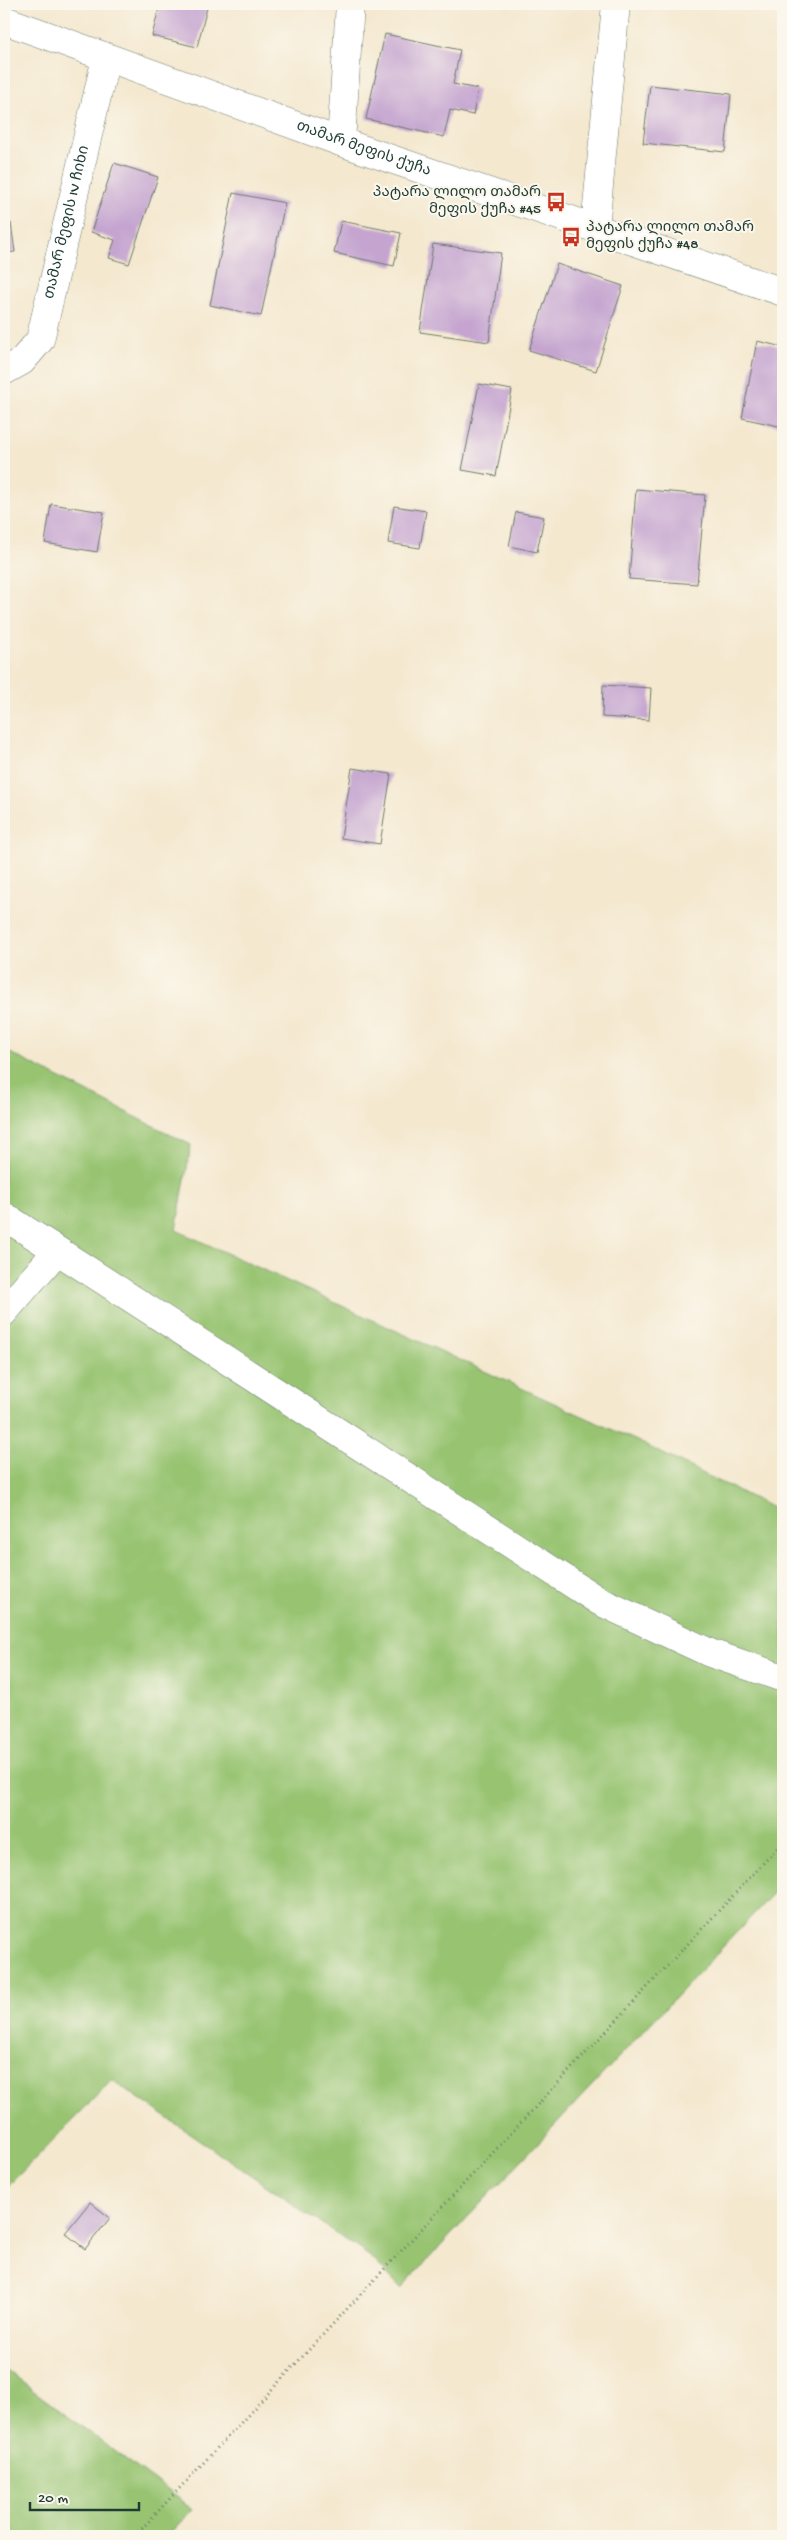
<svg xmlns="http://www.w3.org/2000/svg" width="787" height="2540" viewBox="0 0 787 2540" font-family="'Gochi Hand','Noto Sans Georgian',sans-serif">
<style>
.green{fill:#98c472;stroke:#5c8053}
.building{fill:#c5a5d0}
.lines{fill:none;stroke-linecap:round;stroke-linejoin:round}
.minor-casing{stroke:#6a796a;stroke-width:29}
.path{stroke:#6a796a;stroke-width:3;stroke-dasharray:1 4;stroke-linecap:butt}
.minor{stroke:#fff;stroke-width:28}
.labels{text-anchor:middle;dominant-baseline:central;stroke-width:4;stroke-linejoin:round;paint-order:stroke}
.street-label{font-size:15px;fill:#1f3d34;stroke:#fbf7ec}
.poi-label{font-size:15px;fill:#1f3d34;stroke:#fbf7ec;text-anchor:end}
</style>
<rect width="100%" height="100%" fill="#fbf7ec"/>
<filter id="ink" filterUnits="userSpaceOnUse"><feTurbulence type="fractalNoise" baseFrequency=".02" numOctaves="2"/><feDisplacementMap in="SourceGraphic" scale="10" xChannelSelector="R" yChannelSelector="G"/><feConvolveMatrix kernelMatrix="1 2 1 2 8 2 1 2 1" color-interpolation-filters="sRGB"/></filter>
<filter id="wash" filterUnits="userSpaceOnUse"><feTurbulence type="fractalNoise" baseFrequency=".0096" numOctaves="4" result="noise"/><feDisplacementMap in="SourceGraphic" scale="20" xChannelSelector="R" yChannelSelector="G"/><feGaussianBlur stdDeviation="1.12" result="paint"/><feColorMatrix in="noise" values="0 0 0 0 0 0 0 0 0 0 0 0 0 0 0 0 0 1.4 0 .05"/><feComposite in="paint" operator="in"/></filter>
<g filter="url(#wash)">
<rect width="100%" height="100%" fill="#f4e8cf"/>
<g class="green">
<polygon points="4,1050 191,1145 176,1230 637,1441 783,1513 783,1883 401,2288 372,2258 112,2080 4,2190"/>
<polygon points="4,2369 193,2509 167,2536 4,2536"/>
</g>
<g id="blocks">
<g class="building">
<polygon points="160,4 208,4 197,47 152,36"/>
<polygon points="385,34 460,50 453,84 478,89 473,115 450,110 444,137 366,119"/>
<polygon points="650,85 731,94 725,152 643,143"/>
<polygon points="114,163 158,177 129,264 109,258 115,240 91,232"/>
<polygon points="233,193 285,203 261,316 210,305"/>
<polygon points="341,221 401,233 394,266 334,253"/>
<polygon points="11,223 15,252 4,253 4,224"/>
<polygon points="433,244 501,253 489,342 420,332"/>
<polygon points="557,264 623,286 596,371 529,350"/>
<polygon points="757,341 783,347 783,427 742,418"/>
<polygon points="479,384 512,390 496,476 462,470"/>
<polygon points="636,489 705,495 697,584 629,579"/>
<polygon points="51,504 104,512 97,552 45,543"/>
<polygon points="394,506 426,511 420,548 388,543"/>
<polygon points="516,512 544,517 537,552 509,546"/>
<polygon points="603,685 651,688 649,720 602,717"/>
<polygon points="352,768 391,774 380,844 341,838"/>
<polygon points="90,2202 110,2218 85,2249 65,2233"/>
</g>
</g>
</g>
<g filter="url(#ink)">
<use href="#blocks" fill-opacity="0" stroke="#6a796a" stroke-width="1"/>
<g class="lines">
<defs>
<g id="minor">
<path id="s1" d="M4 20 341 142 783 292"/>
<polyline points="341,142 350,4"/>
<polyline points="595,228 616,4"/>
<path id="s2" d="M4 371 22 361 40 340 106 58"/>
<polyline points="4,1216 599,1601 710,1653 783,1678"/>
<polyline points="4,1312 57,1251"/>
</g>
</defs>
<use href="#minor" class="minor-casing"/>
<polyline class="path" points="135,2536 783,1842"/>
<use href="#minor" class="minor"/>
</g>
</g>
<defs>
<symbol id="bus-bare" viewBox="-9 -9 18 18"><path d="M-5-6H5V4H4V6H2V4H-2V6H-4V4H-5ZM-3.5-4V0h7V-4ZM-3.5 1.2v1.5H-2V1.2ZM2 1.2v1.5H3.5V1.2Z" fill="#c8321e" stroke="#fbf7ec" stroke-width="2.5" paint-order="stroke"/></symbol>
</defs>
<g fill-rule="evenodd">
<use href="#bus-bare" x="542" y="188" width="28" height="28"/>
<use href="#bus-bare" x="557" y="223" width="28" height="28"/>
</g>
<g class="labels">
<g class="street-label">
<text stroke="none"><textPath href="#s1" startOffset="382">თამარ მეფის ქუჩა</textPath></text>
<text stroke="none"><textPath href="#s2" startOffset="169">თამარ მეფის IV ჩიხი</textPath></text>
</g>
<g class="poi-label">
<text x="541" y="193">პატარა ლილო თამარ<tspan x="541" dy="17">მეფის ქუჩა #45</tspan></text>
<text x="586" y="228" text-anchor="start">პატარა ლილო თამარ<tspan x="586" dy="17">მეფის ქუჩა #48</tspan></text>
</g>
</g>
<rect width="787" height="2540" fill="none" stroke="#fbf7ec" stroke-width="20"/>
<path d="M30 2502v8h109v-8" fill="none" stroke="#1f3d34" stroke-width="2.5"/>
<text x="38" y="2502" font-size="15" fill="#1f3d34" stroke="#fbf7ec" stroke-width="4" paint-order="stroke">20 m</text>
</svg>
